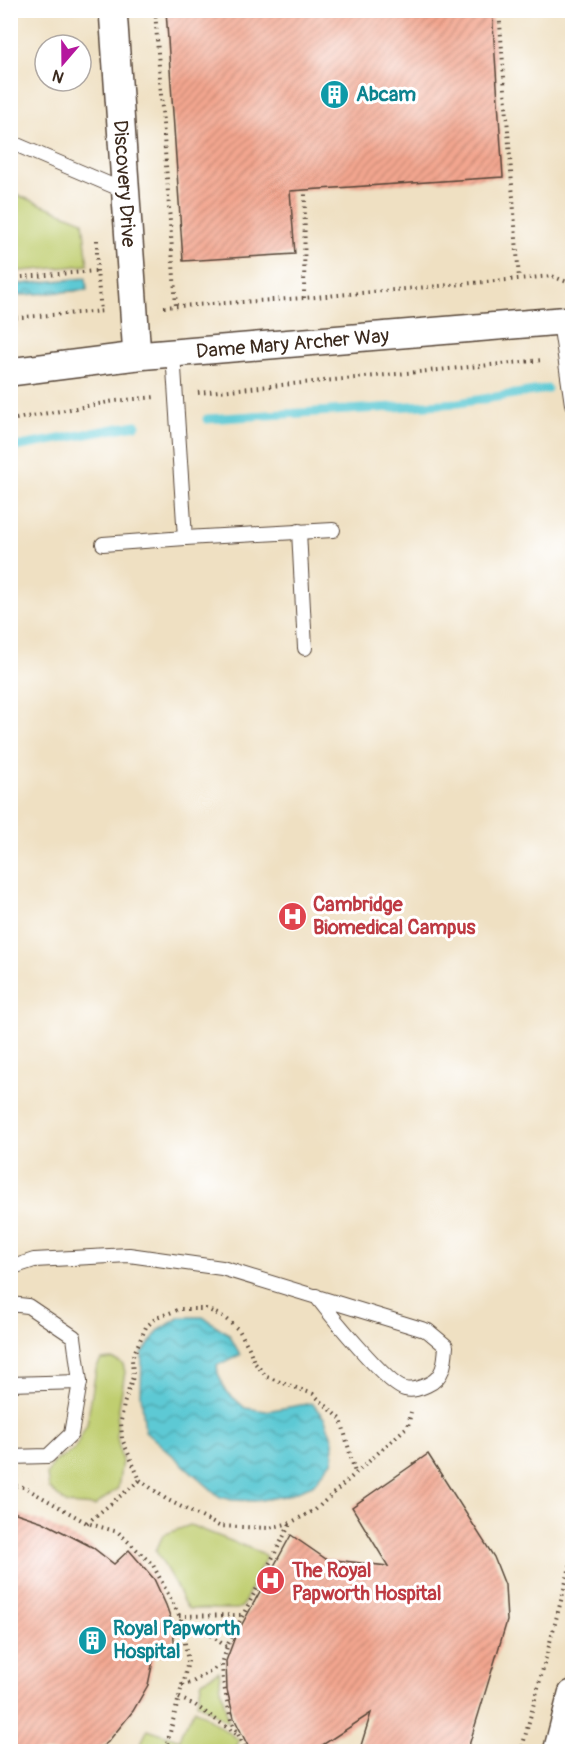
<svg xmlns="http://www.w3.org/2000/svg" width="583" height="1762" viewBox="0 0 583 1762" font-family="Pangolin,sans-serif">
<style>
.green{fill:#c0ce70;stroke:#7e7c47;stroke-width:1.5}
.water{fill:url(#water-waves);stroke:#4c7a79;stroke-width:1.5}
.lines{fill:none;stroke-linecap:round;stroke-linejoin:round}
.stream{stroke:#5dc9d4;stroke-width:9}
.building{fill:url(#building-hatch)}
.service-casing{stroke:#564537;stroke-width:16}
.minor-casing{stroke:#564537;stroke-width:30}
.path{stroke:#564537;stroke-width:4;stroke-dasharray:1.5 4.5;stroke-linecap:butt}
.service{stroke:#fff;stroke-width:14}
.minor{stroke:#fff;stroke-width:27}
.labels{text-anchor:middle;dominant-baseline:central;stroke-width:6;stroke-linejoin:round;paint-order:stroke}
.culture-label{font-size:20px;font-weight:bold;fill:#0d838f;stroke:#fff;text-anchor:start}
.street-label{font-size:20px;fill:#3b2a1e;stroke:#fff}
.health-label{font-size:20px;font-weight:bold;fill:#be3a42;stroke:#fff;text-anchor:start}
</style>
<defs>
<pattern id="water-waves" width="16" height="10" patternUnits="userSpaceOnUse" patternTransform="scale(1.5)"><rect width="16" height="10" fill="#5dc9d4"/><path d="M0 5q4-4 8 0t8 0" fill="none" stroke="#4ea3ab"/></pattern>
<pattern id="building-hatch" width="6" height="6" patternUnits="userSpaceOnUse" patternTransform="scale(1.5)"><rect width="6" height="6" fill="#f3a68f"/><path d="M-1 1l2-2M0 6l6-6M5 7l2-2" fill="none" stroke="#c68774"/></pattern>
</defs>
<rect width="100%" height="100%" fill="#fff"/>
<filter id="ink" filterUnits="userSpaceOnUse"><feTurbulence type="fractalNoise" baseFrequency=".0167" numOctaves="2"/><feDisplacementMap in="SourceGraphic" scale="12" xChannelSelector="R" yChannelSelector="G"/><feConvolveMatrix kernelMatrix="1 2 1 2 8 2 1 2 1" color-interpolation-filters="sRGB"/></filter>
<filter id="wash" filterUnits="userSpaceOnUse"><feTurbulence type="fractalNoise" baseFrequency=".008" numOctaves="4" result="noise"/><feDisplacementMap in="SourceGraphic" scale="24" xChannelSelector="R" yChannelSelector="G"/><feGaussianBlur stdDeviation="1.35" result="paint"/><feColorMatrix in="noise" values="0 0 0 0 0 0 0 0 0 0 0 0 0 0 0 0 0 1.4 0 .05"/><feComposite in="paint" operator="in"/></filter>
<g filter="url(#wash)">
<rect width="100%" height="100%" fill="#efe0c2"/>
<g class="green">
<polygon points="10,192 83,221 88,265 11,272"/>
<polygon points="112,1359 123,1364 125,1372 117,1419 117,1437 122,1461 118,1488 95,1506 67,1504 49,1488 47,1475 53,1463 74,1450 87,1424 96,1369 101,1360"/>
<polygon points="190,1525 262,1553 266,1557 242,1607 237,1609 189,1609 184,1603 175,1584 156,1551 163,1535"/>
<polygon points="219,1671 221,1690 229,1723 197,1703 202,1681"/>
<polygon points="195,1709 239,1740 236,1749 210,1749 216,1752 137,1751 148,1729 180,1740 181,1733"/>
</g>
<g class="water">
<polygon points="86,278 87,290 11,296 11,285"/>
<polygon points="180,1317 203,1317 229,1334 240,1355 217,1365 218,1373 225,1390 245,1408 266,1411 312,1403 325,1419 333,1441 333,1460 313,1485 285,1496 255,1501 232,1500 220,1497 145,1431 141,1394 142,1354 158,1331"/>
</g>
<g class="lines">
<g class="stream">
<polyline points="207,419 458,403 547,389"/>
<polyline points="10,448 136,425"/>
</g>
</g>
<g id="blocks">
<g class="building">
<polygon points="166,10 492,10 503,177 290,191 295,254 183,261"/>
<polygon points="428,1454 494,1557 505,1585 507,1621 467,1752 359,1752 371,1713 312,1752 251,1752 234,1718 227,1690 226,1661 235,1637 291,1535 326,1559 388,1566 352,1507"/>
<polygon points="10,1511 43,1522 92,1547 114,1564 129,1550 154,1579 166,1605 173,1625 175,1655 154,1656 148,1685 133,1711 108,1742 96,1752 10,1752"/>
</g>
</g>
</g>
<g filter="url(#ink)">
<use href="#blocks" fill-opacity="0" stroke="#564537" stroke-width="1.5"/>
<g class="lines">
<defs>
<g id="service">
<polyline points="10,142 125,191"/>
<polyline points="560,322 572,404"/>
<polyline points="173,353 185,538"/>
<polyline points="299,531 305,648"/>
<polyline points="103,544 185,538 333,530"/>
<path d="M10 1268 34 1260 129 1255 222 1268 428 1331 446 1346C445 1362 444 1378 427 1385 420 1388 413 1391 405 1389 388 1386 329 1313 316 1296"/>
<polyline points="10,1304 28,1306 74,1337 80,1382 71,1434 48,1456 10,1457"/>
<polyline points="10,1384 80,1382"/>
</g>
<g id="minor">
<path id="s1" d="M113 10 137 356"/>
<path id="s2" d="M10 372 137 356 572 320"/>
<polyline points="557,1752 572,1694"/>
</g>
</defs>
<use href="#service" class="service-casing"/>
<use href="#minor" class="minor-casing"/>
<g class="path">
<polyline points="155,10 176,306"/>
<polyline points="499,10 519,279"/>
<polyline points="97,240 97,271 101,311"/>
<polyline points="10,278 96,271"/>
<polyline points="304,298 305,190"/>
<polyline points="164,307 304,298 552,276 572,284"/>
<polyline points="10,318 105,311"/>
<polyline points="198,393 543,360"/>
<polyline points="10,420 115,401 155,397"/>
<polyline points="140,1480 166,1499 219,1526 269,1528 290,1523 315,1510 408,1426 411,1412"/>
<polyline points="10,1485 24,1487 87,1523 118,1532 153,1565 181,1619 188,1662 165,1752"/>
<polyline points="87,1523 140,1480 122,1439 121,1421 124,1404 133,1377 132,1358 146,1327 156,1318 180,1309 206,1309 222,1316 239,1330 249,1348 254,1362 267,1377 313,1394 341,1419 355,1473"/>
<polyline points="179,1616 242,1615"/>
<polyline points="182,1627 204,1631 227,1647"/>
<polyline points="182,1685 191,1683 222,1664"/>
<polyline points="179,1698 195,1705 238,1735"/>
<polyline points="247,1752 231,1720 223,1681 222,1664 228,1644 290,1524"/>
<polyline points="521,1752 572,1559"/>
</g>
<use href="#service" class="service"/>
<use href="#minor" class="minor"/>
</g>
</g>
<defs>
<symbol id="building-disc" viewBox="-11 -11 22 22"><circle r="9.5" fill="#0f9aa8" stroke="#fff"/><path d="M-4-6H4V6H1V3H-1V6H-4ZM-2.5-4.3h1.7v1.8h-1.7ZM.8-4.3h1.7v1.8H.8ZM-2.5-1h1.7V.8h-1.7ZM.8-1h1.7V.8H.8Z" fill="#fff"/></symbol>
<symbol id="hospital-disc" viewBox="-11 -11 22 22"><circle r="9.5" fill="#e0444e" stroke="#fff"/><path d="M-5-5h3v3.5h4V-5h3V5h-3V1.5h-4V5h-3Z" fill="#fff"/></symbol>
</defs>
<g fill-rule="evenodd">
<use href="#building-disc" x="318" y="78" width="33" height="33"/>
<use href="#hospital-disc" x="276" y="900" width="33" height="33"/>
<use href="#hospital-disc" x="254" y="1564" width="33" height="33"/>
<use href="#building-disc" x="76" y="1624" width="33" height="33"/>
</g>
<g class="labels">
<g class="culture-label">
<text x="356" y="94">Abcam</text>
<text x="113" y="1628">Royal Papworth<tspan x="113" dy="23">Hospital</tspan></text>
</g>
<g class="street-label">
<text stroke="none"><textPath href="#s1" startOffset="174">Discovery Drive</textPath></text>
<text stroke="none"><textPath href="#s2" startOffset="284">Dame Mary Archer Way</textPath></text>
</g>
<g class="health-label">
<text x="313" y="904">Cambridge<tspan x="313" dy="23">Biomedical Campus</tspan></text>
<text x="292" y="1570">The Royal<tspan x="292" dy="23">Papworth Hospital</tspan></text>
</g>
</g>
<rect width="583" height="1762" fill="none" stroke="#fff" stroke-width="36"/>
<g transform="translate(63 63) rotate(200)"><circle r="28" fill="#ffffff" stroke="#b1aaa5" stroke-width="1.5"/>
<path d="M0-4.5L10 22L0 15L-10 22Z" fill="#b5179e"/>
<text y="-9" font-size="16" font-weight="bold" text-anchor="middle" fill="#3b2a1e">N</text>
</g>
</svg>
